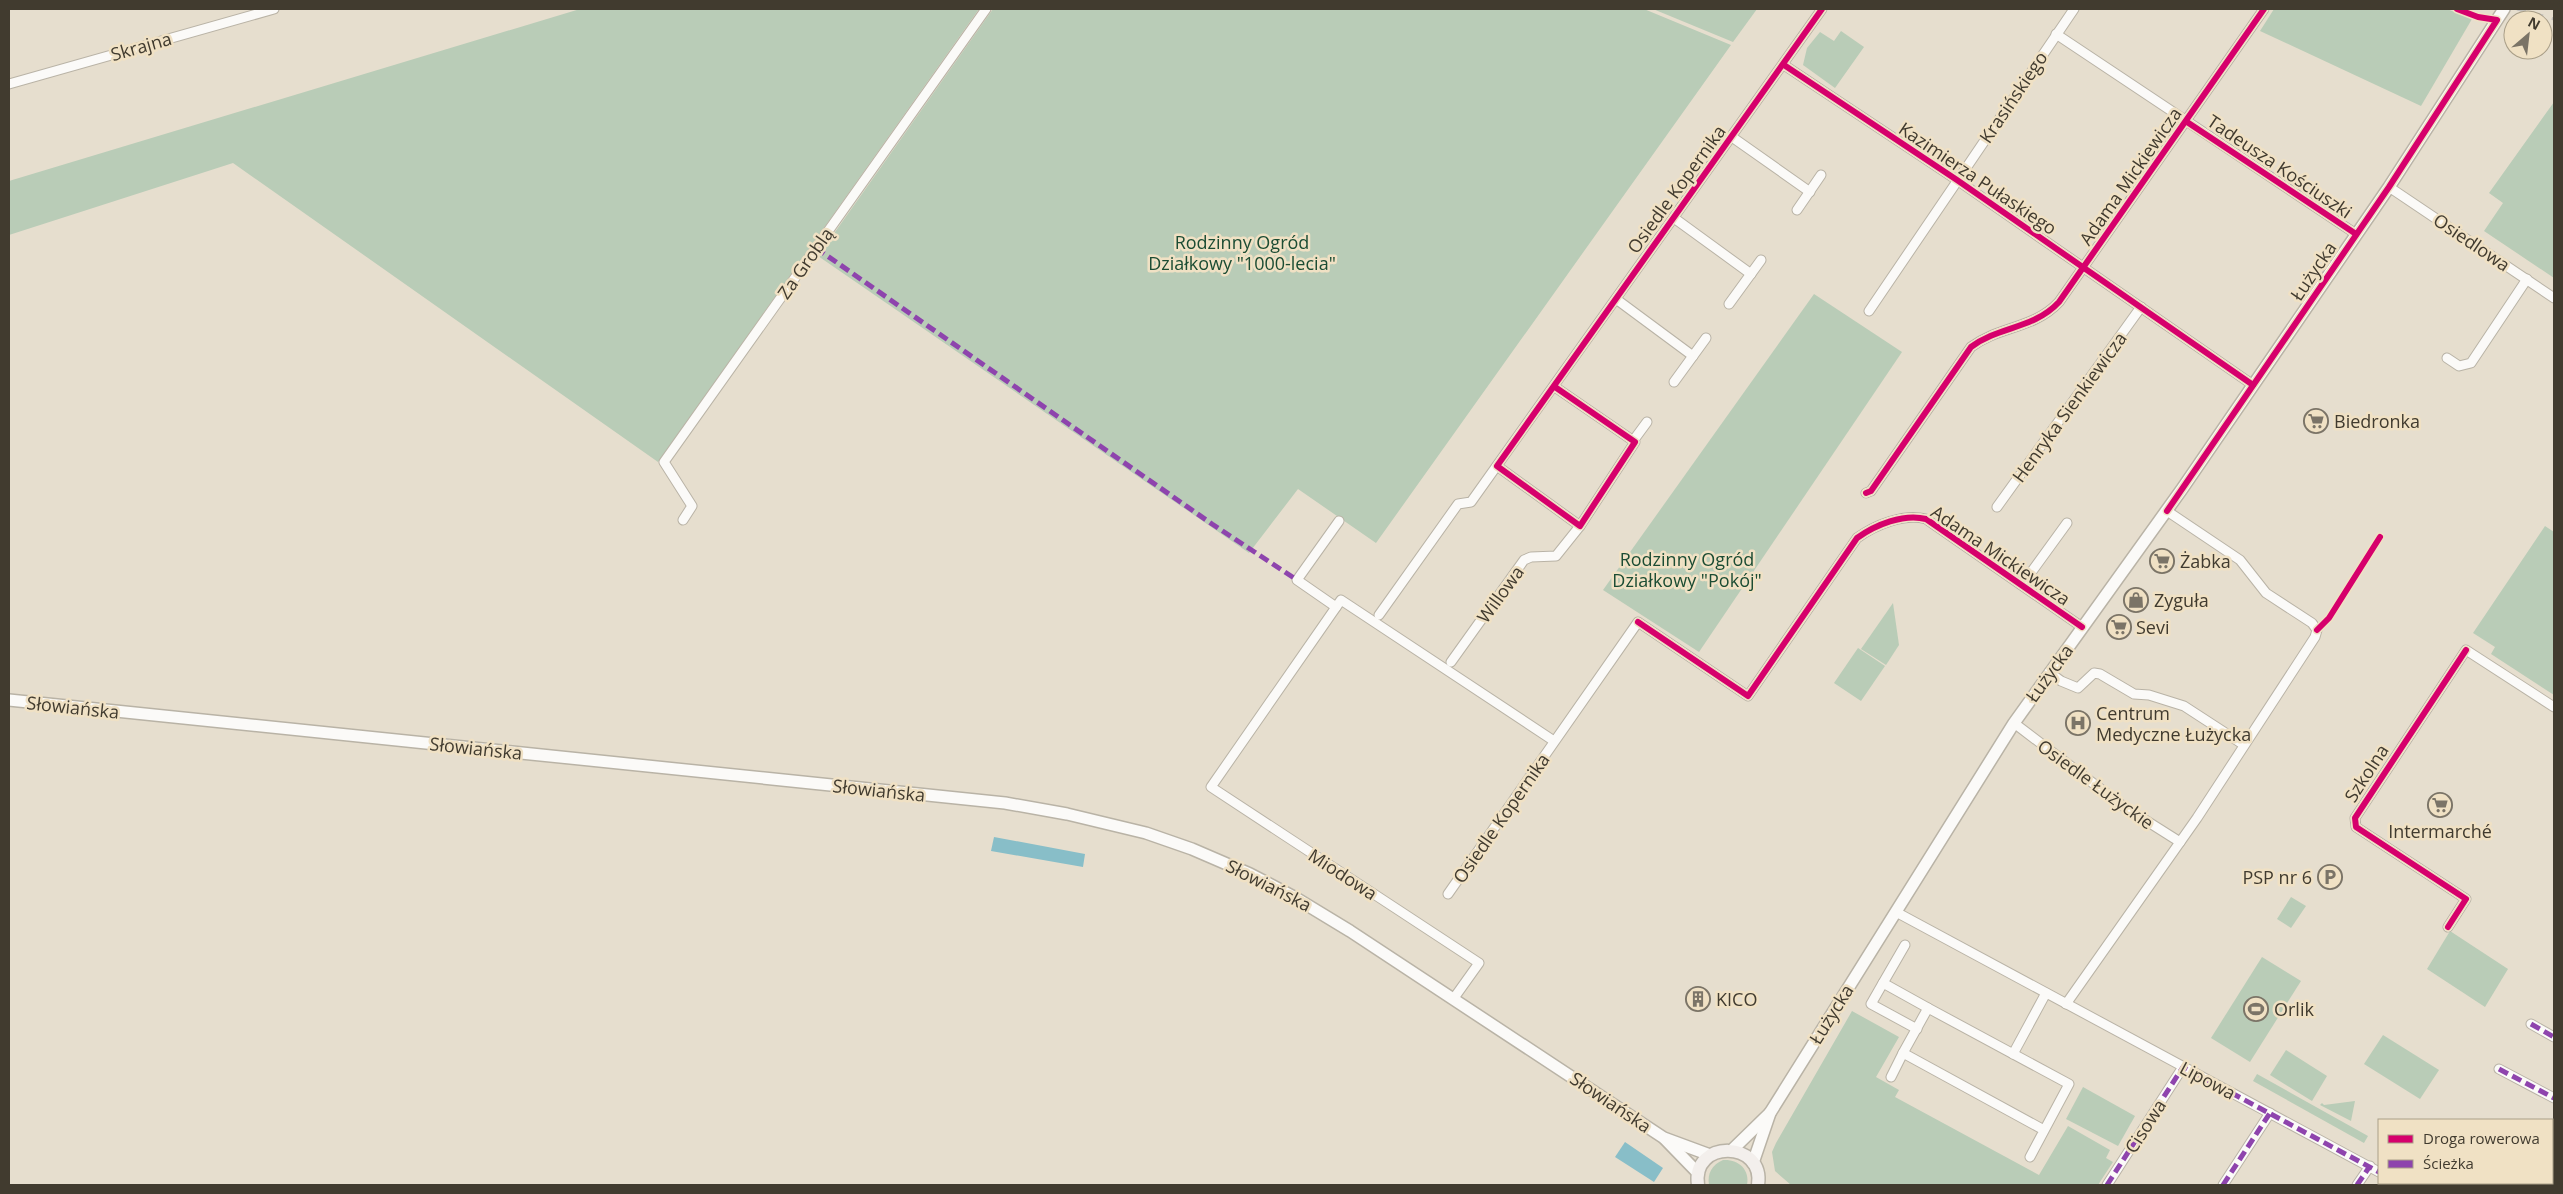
<svg xmlns="http://www.w3.org/2000/svg" width="2563" height="1194" viewBox="0 0 2563 1194" font-family="'Open Sans',sans-serif">
<style>
.green{fill:#b9ccb7}
.water{fill:#88bec8}
.lines{fill:none;stroke-linecap:round;stroke-linejoin:round}
.minor-casing{stroke:#b9b3a6;stroke-width:11}
.tertiary-casing{stroke:#b9b3a6;stroke-width:14}
.secondary-casing{stroke:#b9b3a6;stroke-width:15}
.minor{stroke:#fbfaf8;stroke-width:9}
.tertiary{stroke:#fbfaf8;stroke-width:11}
.secondary{stroke:#f3efec;stroke-width:12}
.rail{stroke:#c1bfbb;stroke-width:3;stroke-dasharray:9 9;stroke-linecap:butt}
.quiet{stroke:#8e44ad;stroke-width:5;stroke-dasharray:10 5;stroke-linecap:butt}
.cycleway-casing{stroke:#f0e1c4;stroke-width:9}
.cycleway{stroke:#d6006c;stroke-width:6}
.labels{text-anchor:middle;dominant-baseline:central;stroke-width:5;stroke-linejoin:round;paint-order:stroke}
.street-label{font-size:18px;fill:#413b2f;stroke:#f0e1c4}
.park-label{font-size:18px;fill:#1b4c33;stroke:#f0e1c4}
.poi-label{font-size:18px;fill:#413b2f;stroke:#f0e1c4;text-anchor:start}
</style>
<rect width="100%" height="100%" fill="#e6dece"/>
<g class="green">
<polygon points="580,9 979,9 658,462 233,163 9,235 9,181"/>
<polygon points="993,9 1644,9 1731,45 1376,543 1298,489 1249,553 818,256"/>
<polygon points="1653,9 1757,9 1733,42"/>
<polygon points="2274,9 2447,9 2472,19 2421,106 2260,31"/>
<polygon points="1841,31 1864,47 1835,88 1803,65 1807,48 1820,32 1834,41"/>
<polygon points="2554,102 2554,278 2484,231 2503,203 2489,193"/>
<polygon points="1814,294 1902,352 1699,652 1603,590"/>
<polygon points="2545,526 2554,532 2554,695 2491,654 2495,647 2473,633"/>
<polygon points="1893,603 1899,645 1886,665 1861,649"/>
<polygon points="1858,648 1885,666 1861,701 1834,683"/>
<polygon points="2291,897 2306,906 2291,928 2277,919"/>
<polygon points="2450,931 2508,969 2485,1007 2427,969"/>
<polygon points="2262,957 2301,981 2250,1062 2211,1038"/>
<polygon points="1852,1011 1899,1037 1876,1077 1899,1090 1895,1097 2039,1175 2068,1126 2110,1150 2106,1158 2113,1162 2098,1185 1791,1185 1775,1171 1772,1152 1776,1143"/>
<polygon points="2383,1035 2439,1070 2420,1099 2364,1064"/>
<polygon points="2286,1050 2327,1076 2312,1101 2270,1075"/>
<polygon points="2257,1074 2368,1136 2364,1143 2253,1081"/>
<polygon points="2083,1087 2135,1116 2118,1146 2066,1119"/>
<polygon points="2355,1101 2351,1121 2320,1105 2322,1103 2324,1105"/>
<path d="M1723 1160C1738 1159 1750 1169 1747 1185H1709C1707 1173 1712 1165 1723 1160Z"/>
</g>
<g class="water">
<polygon points="994,837 1085,854 1083,867 991,851"/>
<polygon points="1625,1142 1663,1168 1654,1182 1615,1157"/>
</g>
<g class="lines">
<defs>
<g id="minor">
<polyline points="2056,34 2356,234"/>
<polyline points="1784,65 1957,180 2253,385"/>
<polyline points="9,84 274,9"/>
<polyline points="1732,137 1810,192"/>
<polyline points="2389,187 2554,298"/>
<polyline points="1797,210 1821,175"/>
<polyline points="1674,218 1751,274"/>
<polyline points="1616,299 1693,356"/>
<polyline points="1729,304 1761,260"/>
<polyline points="1869,311 2074,9"/>
<polyline points="2447,358 2459,366 2471,363 2527,279"/>
<polyline points="1674,382 1706,338"/>
<polyline points="1633,441 1647,422"/>
<polyline points="1497,466 1580,526 1635,442 1555,387"/>
<path d="M1866 493 1871 491 1971 347C1999 326 2034 329 2059 302L2264 9"/>
<polyline points="1997,507 2141,307"/>
<polyline points="683,520 692,506 664,462 986,9"/>
<polyline points="2022,585 2067,523"/>
<polyline points="1336,607 1297,580 1339,521"/>
<polyline points="1379,615 1458,504 1471,502 1822,9"/>
<polyline points="1451,662 1524,560 1531,557 1556,556 1580,526"/>
<polyline points="2049,672 2061,681 2078,688 2094,673 2100,674 2134,694 2149,695 2184,706 2244,745"/>
<polyline points="2014,723 2123,806 2180,842"/>
<path d="M1448 894 1638 622 1748 696 1857 538C1875 525 1904 513 1926 519L2082 627"/>
<polyline points="1896,912 2379,1172"/>
<polyline points="2448,927 2466,899 2356,827 2355,818 2466,650 2554,707"/>
<polyline points="1883,983 1905,945"/>
<polyline points="1454,998 1479,963 1211,787 1341,600 1554,741"/>
<polyline points="2066,1004 2197,818 2315,637 2317,630 2312,623 2266,593 2240,560 2167,511"/>
<polyline points="2531,1024 2554,1037"/>
<polyline points="1917,1029 1871,1004 1883,983 1928,1008"/>
<polyline points="2013,1054 2046,993"/>
<polyline points="2499,1069 2554,1098"/>
<polyline points="1891,1077 1903,1053"/>
<polyline points="2030,1157 2069,1084 1928,1008 1903,1053 2044,1130"/>
<polyline points="2552,1167 2554,1168"/>
<polyline points="2400,1183 2405,1185"/>
<polyline points="2107,1185 2183,1067"/>
<polyline points="2223,1185 2270,1113"/>
<polyline points="2357,1185 2370,1166"/>
</g>
<g id="tertiary">
<polyline points="9,700 1005,803 1067,814 1146,833 1192,849 1250,874 1294,897 1350,931 1664,1138 1710,1155"/>
<polyline points="1665,1139 1698,1173"/>
<polyline points="1732,1150 1770,1113"/>
<polyline points="1753,1163 1770,1113 2014,723 2182,489 2389,187 2504,9"/>
</g>
<path id="secondary" d="M1698 1185C1691 1139 1765 1140 1758 1185"/>
</defs>
<use href="#minor" class="minor-casing"/>
<use href="#tertiary" class="tertiary-casing"/>
<use href="#secondary" class="secondary-casing"/>
<use href="#minor" class="minor"/>
<use href="#tertiary" class="tertiary"/>
<use href="#secondary" class="secondary"/>
<polyline class="rail" points="2517,9 2554,19"/>
<g class="quiet">
<polyline points="816,248 1212,524 1297,580"/>
<polyline points="2531,1024 2554,1037"/>
<polyline points="2499,1069 2554,1098"/>
<polyline points="2552,1167 2554,1168"/>
<polyline points="2400,1183 2405,1185"/>
<polyline points="2107,1185 2183,1067 2379,1172"/>
<polyline points="2223,1185 2270,1113"/>
<polyline points="2357,1185 2370,1166"/>
</g>
<defs>
<g id="cycleway">
<polyline points="1784,65 1957,180 2253,385"/>
<polyline points="2187,122 2356,234"/>
<polyline points="1555,387 1635,442 1580,526 1497,466 1822,9"/>
<path d="M1866 493 1871 491 1971 347C1999 326 2034 329 2059 302L2264 9"/>
<polyline points="2167,511 2389,187 2497,20 2478,17 2457,9"/>
<path d="M1638 622 1748 696 1857 538C1875 525 1904 513 1926 519L2082 627"/>
<polyline points="2317,630 2329,618 2380,537"/>
<polyline points="2448,927 2466,899 2356,827 2355,818 2466,650"/>
</g>
</defs>
<use href="#cycleway" class="cycleway-casing"/>
<use href="#cycleway" class="cycleway"/>
</g>
<defs>
<symbol id="supermarket-ring" viewBox="-11 -11 22 22"><circle r="9.5" fill="#f0e1c4" stroke="#7b7467" stroke-width="1.5"/><path d="M-6-5.5h2.5l.6 2H6L4.5 2H-2.5L-4.4-4H-6ZM-1.5 3.2a1.3 1.3 0 1 0 .1 0ZM3 3.2a1.3 1.3 0 1 0 .1 0Z" fill="#7b7467"/></symbol>
<symbol id="shop-ring" viewBox="-11 -11 22 22"><circle r="9.5" fill="#f0e1c4" stroke="#7b7467" stroke-width="1.5"/><path d="M-5-2.5h2.3a2.7 3.5 0 0 1 5.4 0H5L5.5 6h-11ZM-1.5-2.5h3a1.5 2.3 0 0 0-3 0Z" fill="#7b7467"/></symbol>
<symbol id="hospital-ring" viewBox="-11 -11 22 22"><circle r="9.5" fill="#f0e1c4" stroke="#7b7467" stroke-width="1.5"/><path d="M-5-5h3v3.5h4V-5h3V5h-3V1.5h-4V5h-3Z" fill="#7b7467"/></symbol>
<symbol id="parking-ring" viewBox="-11 -11 22 22"><circle r="9.5" fill="#f0e1c4" stroke="#7b7467" stroke-width="1.5"/><path d="M-3.5-5.5H1a3.5 3.5 0 0 1 0 7H-1V5.5H-3.5ZM-1-3.4V-.6H.8a1.4 1.4 0 0 0 0-2.8Z" fill="#7b7467"/></symbol>
<symbol id="building-ring" viewBox="-11 -11 22 22"><circle r="9.5" fill="#f0e1c4" stroke="#7b7467" stroke-width="1.5"/><path d="M-4-6H4V6H1V3H-1V6H-4ZM-2.5-4.3h1.7v1.8h-1.7ZM.8-4.3h1.7v1.8H.8ZM-2.5-1h1.7V.8h-1.7ZM.8-1h1.7V.8H.8Z" fill="#7b7467"/></symbol>
<symbol id="stadium-ring" viewBox="-11 -11 22 22"><circle r="9.5" fill="#f0e1c4" stroke="#7b7467" stroke-width="1.5"/><path d="M0-5a6.5 5 0 1 0 0 10a6.5 5 0 1 0 0-10ZM-3.5-1.8h7v3.6h-7Z" fill="#7b7467"/></symbol>
</defs>
<g fill-rule="evenodd">
<use href="#supermarket-ring" x="2302" y="407" width="28" height="28"/>
<use href="#supermarket-ring" x="2148" y="547" width="28" height="28"/>
<use href="#shop-ring" x="2122" y="586" width="28" height="28"/>
<use href="#supermarket-ring" x="2105" y="613" width="28" height="28"/>
<use href="#hospital-ring" x="2064" y="709" width="28" height="28"/>
<use href="#supermarket-ring" x="2426" y="791" width="28" height="28"/>
<use href="#parking-ring" x="2316" y="863" width="28" height="28"/>
<use href="#building-ring" x="1684" y="985" width="28" height="28"/>
<use href="#stadium-ring" x="2242" y="995" width="28" height="28"/>
</g>
<g class="labels">
<g class="street-label">
<text transform="translate(141 46) rotate(-16)">Skrajna</text>
<text transform="translate(2013 97) rotate(-56)">Krasińskiego</text>
<text transform="translate(2280 166) rotate(34)">Tadeusza Kościuszki</text>
<text transform="translate(2130 176) rotate(-55)">Adama Mickiewicza</text>
<text transform="translate(1978 178) rotate(34)">Kazimierza Pułaskiego</text>
<text transform="translate(1676 189) rotate(-54)">Osiedle Kopernika</text>
<text transform="translate(2472 242) rotate(34)">Osiedlowa</text>
<text transform="translate(805 263) rotate(-55)">Za Groblą</text>
<text transform="translate(2313 271) rotate(-56)">Łużycka</text>
<text transform="translate(2069 407) rotate(-54)">Henryka Sienkiewicza</text>
<text transform="translate(2001 555) rotate(34)">Adama Mickiewicza</text>
<text transform="translate(1500 594) rotate(-54)">Willowa</text>
<text transform="translate(2049 673) rotate(-54)">Łużycka</text>
<text transform="translate(73 707) rotate(6)">Słowiańska</text>
<text transform="translate(476 748) rotate(6)">Słowiańska</text>
<text transform="translate(2366 773) rotate(-57)">Szkolna</text>
<text transform="translate(2096 784) rotate(36)">Osiedle Łużyckie</text>
<text transform="translate(879 790) rotate(6)">Słowiańska</text>
<text transform="translate(1501 818) rotate(-55)">Osiedle Kopernika</text>
<text transform="translate(1343 874) rotate(33)">Miodowa</text>
<text transform="translate(1269 885) rotate(27)">Słowiańska</text>
<text transform="translate(1831 1014) rotate(-58)">Łużycka</text>
<text transform="translate(2208 1080) rotate(28)">Lipowa</text>
<text transform="translate(1611 1102) rotate(34)">Słowiańska</text>
<text transform="translate(2145 1126) rotate(-57)">Cisowa</text>
</g>
<g class="park-label">
<text x="1242" y="242">Rodzinny Ogród<tspan x="1242" dy="21">Działkowy "1000-lecia"</tspan></text>
<text x="1687" y="559">Rodzinny Ogród<tspan x="1687" dy="21">Działkowy "Pokój"</tspan></text>
</g>
<g class="poi-label">
<text x="2334" y="421">Biedronka</text>
<text x="2180" y="561">Żabka</text>
<text x="2154" y="600">Zyguła</text>
<text x="2136" y="627">Sevi</text>
<text x="2096" y="713">Centrum<tspan x="2096" dy="21">Medyczne Łużycka</tspan></text>
<text x="2440" y="831" text-anchor="middle">Intermarché</text>
<text x="2312" y="877" text-anchor="end">PSP nr 6</text>
<text x="1716" y="999">KICO</text>
<text x="2274" y="1009">Orlik</text>
</g>
</g>
<rect width="2563" height="1194" fill="none" stroke="#413b2f" stroke-width="20"/>
<rect x="2378" y="1119" width="175" height="65" fill="#f0e1c4" stroke="#aa9f88"/>
<rect x="2388" y="1135" width="25" height="8" fill="#d6006c" stroke="#aa9f88"/>
<text x="2423" y="1144" font-size="15" fill="#413b2f">Droga rowerowa</text>
<rect x="2388" y="1160" width="25" height="8" fill="#8e44ad" stroke="#aa9f88"/>
<text x="2423" y="1169" font-size="15" fill="#413b2f">Ścieżka</text>
<g transform="translate(2528 35) rotate(28)"><circle r="24" fill="#f0e1c4" stroke="#aa9f88"/>
<path d="M0-4L9 19L0 12L-9 19Z" fill="#7b7467"/>
<text y="-8" font-size="14" font-weight="bold" text-anchor="middle" fill="#413b2f">N</text>
</g>
</svg>
